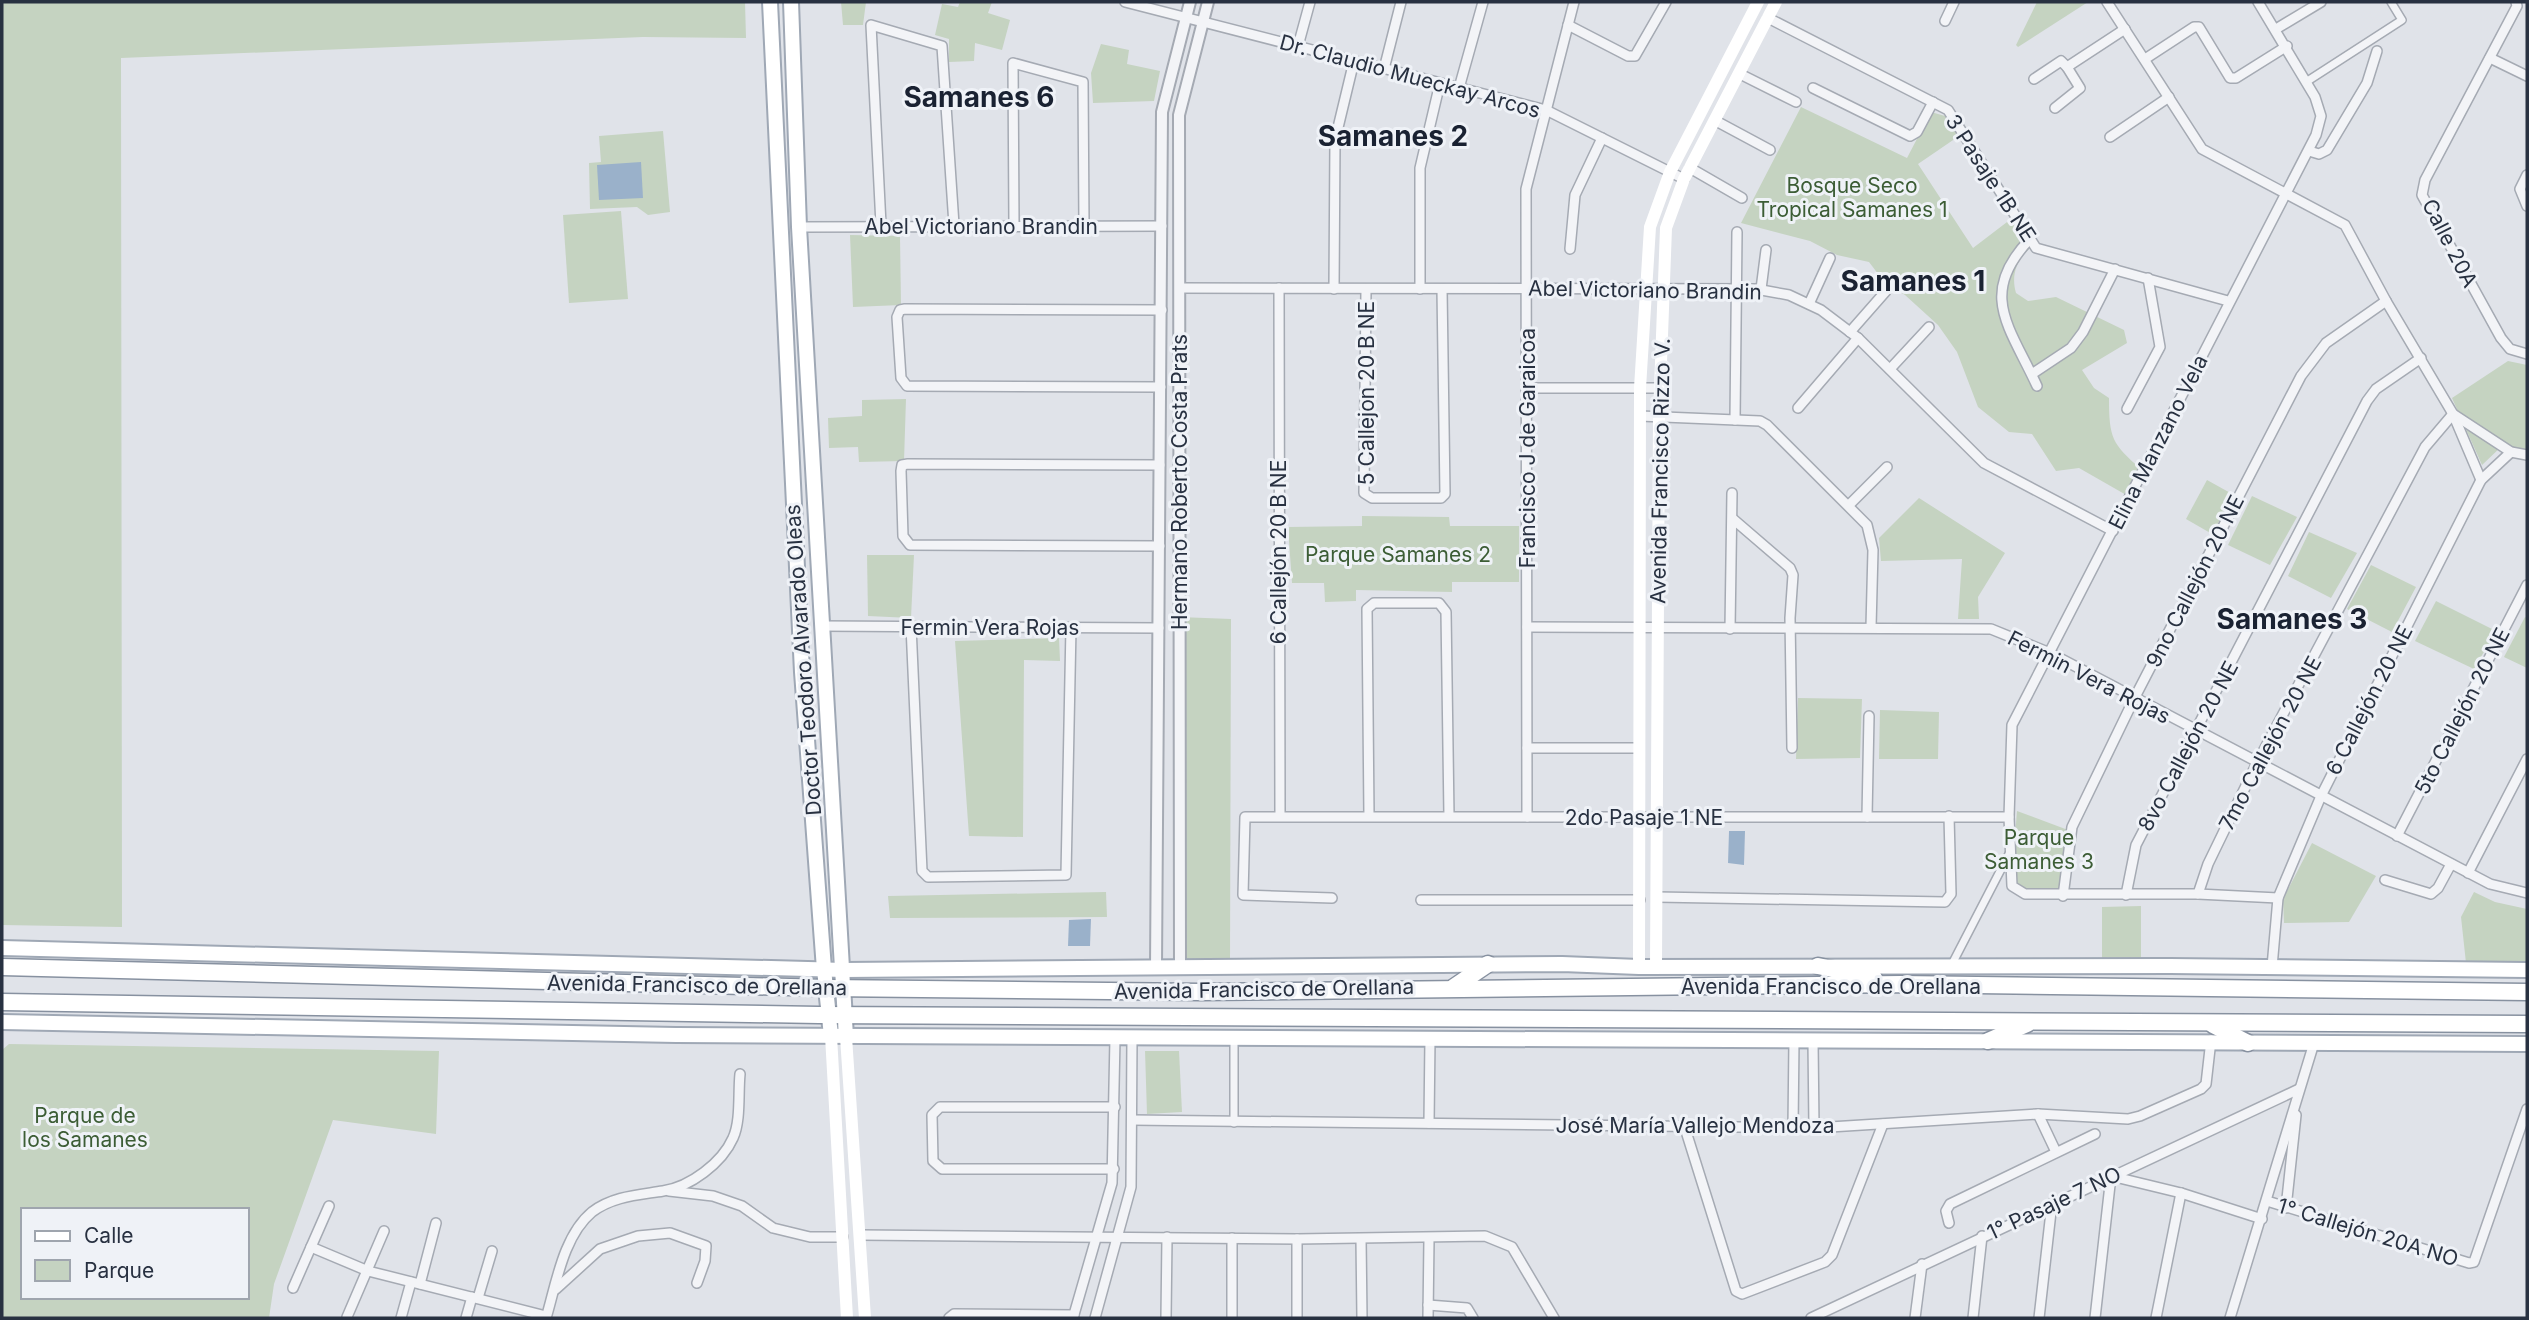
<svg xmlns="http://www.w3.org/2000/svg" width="2529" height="1320" viewBox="0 0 2529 1320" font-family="Inter,sans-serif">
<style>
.green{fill:#c5d3c1;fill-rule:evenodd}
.water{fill:#9ab1ca}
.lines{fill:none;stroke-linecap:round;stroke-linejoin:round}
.pedestrian-casing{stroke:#a5aab3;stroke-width:10}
.minor-casing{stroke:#a5aab3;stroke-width:12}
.tertiary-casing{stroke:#a5aab3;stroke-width:14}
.primary-casing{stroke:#9fa8b5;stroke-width:18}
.trunk-casing{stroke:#8791a0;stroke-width:19}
.pedestrian{stroke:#f3f4f7;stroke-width:7}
.minor{stroke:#f3f4f7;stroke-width:9}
.tertiary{stroke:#f3f4f7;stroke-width:10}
.secondary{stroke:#fff;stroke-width:12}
.primary{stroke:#fff;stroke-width:14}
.trunk{stroke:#fff;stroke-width:16}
.labels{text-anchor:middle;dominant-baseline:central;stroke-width:6;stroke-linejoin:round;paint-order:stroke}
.street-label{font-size:21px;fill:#283141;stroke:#eff2f7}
.park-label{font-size:21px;fill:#3c5d35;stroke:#eff2f7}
.district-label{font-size:28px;font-weight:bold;fill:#1a2232;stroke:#eff2f7}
</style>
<rect width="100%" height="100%" fill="#e0e3e9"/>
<g class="green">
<polygon points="2,2 745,2 746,38 643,37 121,58 122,927 2,925"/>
<polygon points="841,2 866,2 863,25 843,25"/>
<polygon points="960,2 992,2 988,13 1010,20 1002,50 975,43 974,61 949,62 949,39 935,35 942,4 958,7"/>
<polygon points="2037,2 2088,2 2018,47 2016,45"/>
<polygon points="1101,44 1129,50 1127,64 1160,71 1154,101 1093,103 1091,73"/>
<path d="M1801 107 1907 158 1931 112 1945 116 1959 136 1918 164 1973 248 2011 219 2029 249C2016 261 2011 276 2016 293L2028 301 2056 297 2124 330 2127 343 2082 370 2094 388 2109 398C2109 438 2112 444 2141 469L2128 496 2079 468 2056 471 2032 434 2009 432 1978 407 1957 352 1938 325 1905 295 1885 283 1869 262 1837 255 1810 241 1741 223Z"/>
<polygon points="663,131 670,212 648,215 637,207 590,209 589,163 601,162 599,136"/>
<polygon points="621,211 628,299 569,303 563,215"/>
<polygon points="850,235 900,236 901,305 853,307"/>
<polygon points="2508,361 2527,365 2527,450 2502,446 2482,465 2452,398"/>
<polygon points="906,399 904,461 859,462 858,447 829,448 828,418 862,416 862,400"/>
<polygon points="2207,480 2234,495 2212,534 2186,519"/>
<polygon points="2252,496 2297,517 2270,565 2228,545"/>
<polygon points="1919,498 2005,553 1978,597 1979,619 1958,619 1962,559 1881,561 1879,538"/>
<polygon points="1362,516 1449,517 1450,526 1519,526 1519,582 1452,582 1452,592 1356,590 1356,601 1325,602 1324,583 1292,583 1288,527 1362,526"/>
<polygon points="2309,532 2357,553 2331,598 2288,576"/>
<polygon points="867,555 914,555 911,618 868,616"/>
<polygon points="2371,565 2416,587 2392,632 2347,609"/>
<polygon points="2436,601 2496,631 2474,669 2415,641"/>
<polygon points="1179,617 1231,619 1230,966 1180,967"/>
<polygon points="2525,617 2527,618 2527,668 2504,657"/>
<polygon points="1059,638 1060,661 1024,660 1023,837 969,836 955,641"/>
<polygon points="1798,698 1862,699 1860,758 1796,759"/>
<polygon points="1880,710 1939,712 1938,759 1879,759"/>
<polygon points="2017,811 2068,830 2058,893 2017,887 2014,849"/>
<polygon points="2312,843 2376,876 2349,922 2284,923 2283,899"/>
<polygon points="1106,892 1107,917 890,918 888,896"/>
<polygon points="2474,892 2495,902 2527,909 2527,963 2466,963 2461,917"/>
<polygon points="2141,906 2141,960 2102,960 2102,907"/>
<path d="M9 1044 439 1051 436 1134 333 1120 274 1284 269 1318H2V1050ZM23 1210H247V1297H23Z"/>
<polygon points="1145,1051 1179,1051 1182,1112 1147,1114"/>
</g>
<g class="water">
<polygon points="641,162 643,198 599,200 597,165"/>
<polygon points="1729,831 1745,831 1744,865 1728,863"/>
<polygon points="1091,919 1090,946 1068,946 1069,920"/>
</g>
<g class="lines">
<defs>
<g id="pedestrian">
<polyline points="2306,82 2402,20 2391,2"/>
<polyline points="1951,966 2010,852"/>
<polyline points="1234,1123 1234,1037"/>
</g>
<g id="minor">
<polyline points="1125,2 1546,110 1684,179"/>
<polyline points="2107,2 2202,149 2345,225 2386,301 2453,414 2481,480"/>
<polyline points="2258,2 2315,97 2321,116 2316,135 2012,725 2009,817 2012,886 2025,894 2198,894 2278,898"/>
<polyline points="2516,2 2517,6 2425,180 2422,195 2501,338 2510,349 2527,354"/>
<polyline points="1768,18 1948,110 2036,248 2228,301"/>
<polyline points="1945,21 1954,2"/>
<polyline points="1568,25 1628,56 1635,56 1666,2"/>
<polyline points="2276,29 2321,2"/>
<polyline points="1298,46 1310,2"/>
<polyline points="2490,58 2527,76"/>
<polyline points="2145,59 2194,27 2199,27 2230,78 2236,78 2287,46"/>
<polyline points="1384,69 1401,2"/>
<polyline points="1740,74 1796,102"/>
<polyline points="2034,79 2061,61 2067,67"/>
<polyline points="1459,88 1483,2"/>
<polyline points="1813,88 1910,136 1917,132 1933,102"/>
<polyline points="2055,108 2080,88 2067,67 2125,29"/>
<polyline points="1716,121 1770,150"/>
<polyline points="2110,137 2169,97"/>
<polyline points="2309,151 2319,154 2327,150 2367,83 2377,51"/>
<polyline points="1690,168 1742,198"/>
<polyline points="2527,175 2520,189 2527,206"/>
<polyline points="881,225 871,25 942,46 954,225"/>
<polyline points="1014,226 1013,63 1083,82 1084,226"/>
<polyline points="799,227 1162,226"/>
<path d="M2030 239C1977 294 2010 327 2037 386"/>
<polyline points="1570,249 1575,195 1602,138"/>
<polyline points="1180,288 1756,289 1789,295 1821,310 1858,338 1984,463 2113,531"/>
<polyline points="1279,288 1280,815"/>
<polyline points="1334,289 1335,140 1354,61"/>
<polyline points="1366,289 1364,493 1372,498 1441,498 1445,494 1442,289"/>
<polyline points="1420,289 1420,168 1440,83"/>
<polyline points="1761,289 1766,250"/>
<polyline points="1809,304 1830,258"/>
<polyline points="1850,332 1886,291"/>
<polyline points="1890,369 1929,327"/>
<polyline points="2032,374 2071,348 2083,332 2115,269"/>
<polyline points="1161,387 907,386 901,378 897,317 900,310 905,309 1162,310"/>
<polyline points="1526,388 1660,388"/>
<polyline points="1798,408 1858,338"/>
<polyline points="2127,409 2160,347 2148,278"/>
<polyline points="1640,416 1760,421 1767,425 1867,525 1873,550 1871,627"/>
<polyline points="1735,420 1737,232"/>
<polyline points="1849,505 1887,467"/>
<polyline points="1733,519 1790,568 1793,575 1790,618 1792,748"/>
<polyline points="1160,546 910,545 903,536 901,471 902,465 908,464 1160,465"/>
<polyline points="821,626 1159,628"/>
<polyline points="911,626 922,871 928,877 1066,875 1071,627"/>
<polyline points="1527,627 1991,629 2050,653 2490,884 2527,893"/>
<polyline points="1730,629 1732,493"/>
<polyline points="1527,748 1639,748"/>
<polyline points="1369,816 1367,609 1374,603 1439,603 1446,612 1449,816"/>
<polyline points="1527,817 1526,189 1574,2"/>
<polyline points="1867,817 1869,716"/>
<polyline points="2397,836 2527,585"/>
<polyline points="2468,873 2527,759"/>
<polyline points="2385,880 2431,894 2438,888 2451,864"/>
<polyline points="2198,894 2208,864 2257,763 2425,447 2453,414 2511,452 2527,455"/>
<polyline points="2126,895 2136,845 2367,401 2376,389 2421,358"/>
<polyline points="2063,896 2072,827 2134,699 2301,376 2326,343 2386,301"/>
<polyline points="1657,897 1945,902 1951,894 1949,816"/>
<polyline points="1332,898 1243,895 1245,817 2009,817"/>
<polyline points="1421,900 1640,900"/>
<polyline points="2272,967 2278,898 2321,796 2481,480 2511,452"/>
<polyline points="1813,1041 1814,1128"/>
<polyline points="2038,1114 2056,1152"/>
<polyline points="1132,1120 1814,1128 2038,1114 2128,1119 2140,1116 2201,1089 2206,1084 2211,1040"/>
<polyline points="1429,1123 1430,1038"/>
<polyline points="1684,1125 1736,1291 1742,1294 1825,1262 1832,1255 1883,1124"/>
<polyline points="1793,1127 1794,1040"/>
<polyline points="1114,1169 942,1169 933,1161 932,1115 940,1107 1115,1107"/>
<polyline points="669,1191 713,1196 742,1206 773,1228 810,1237 843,1237"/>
<polyline points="2267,1201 2469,1263 2474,1262 2527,1109"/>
<polyline points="2286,1208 2296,1115"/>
<polyline points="1949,1223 1946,1211 1950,1204 2095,1134"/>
<polyline points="860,1235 1297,1239 1485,1236 1512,1247 1554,1318"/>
<polyline points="1297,1239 1297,1318"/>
<polyline points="1361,1239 1362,1318"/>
<polyline points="311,1247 368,1271 546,1316"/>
<polyline points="420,1284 436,1223"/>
<polyline points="293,1288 329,1206"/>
<polyline points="556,1289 600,1249 638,1236 670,1233 706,1246 705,1261 697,1283"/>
<polyline points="478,1298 492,1251"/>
<polyline points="1428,1305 1467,1308 1473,1318"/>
<polyline points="347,1317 384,1231"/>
<polyline points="401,1318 411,1282"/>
<polyline points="466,1318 472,1297"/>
<path d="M546 1318C556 1285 563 1236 592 1212 613 1196 639 1195 663 1191 690 1187 722 1163 733 1138 741 1121 738 1093 740 1074"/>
<polyline points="949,1318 954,1314 1074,1315"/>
<polyline points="1073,1318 1112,1183 1115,1038"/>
<polyline points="1095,1318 1131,1187 1132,1038"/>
<polyline points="1166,1318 1167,1237"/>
<polyline points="1232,1318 1232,1238"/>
<polyline points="1428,1318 1429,1239"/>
<polyline points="1811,1318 2299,1089"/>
<polyline points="1915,1318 1922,1264"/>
<polyline points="1973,1318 1982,1236"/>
<polyline points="2039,1318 2052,1203"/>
<polyline points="2095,1318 2111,1176 2181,1193 2262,1219"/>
<polyline points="2156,1318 2181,1193"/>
<polyline points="2230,1318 2314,1043"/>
</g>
<g id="tertiary">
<polyline points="1156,967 1162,112 1190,2"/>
<polyline points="1180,967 1179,115 1208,2"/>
</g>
<g id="primary">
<polyline points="770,2 802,672 824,969 831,1036"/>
<polyline points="791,2 799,227 846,1037"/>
<polyline points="2,948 844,970 1562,964 1639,967 2170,966 2527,970"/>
<polyline points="2,1022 676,1035 2527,1044"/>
</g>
<g id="trunk">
<polyline points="1818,966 1874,978"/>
<polyline points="2,967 826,988 1201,992 1900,984 2527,992"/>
<polyline points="1454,987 1488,964"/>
<polyline points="2,1002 819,1015 2527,1024"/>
<polyline points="2213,1025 2248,1043"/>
<polyline points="1988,1041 2027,1024"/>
</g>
</defs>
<use href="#pedestrian" class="pedestrian-casing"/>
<use href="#minor" class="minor-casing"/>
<use href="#tertiary" class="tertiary-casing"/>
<use href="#primary" class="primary-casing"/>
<use href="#trunk" class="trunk-casing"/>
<use href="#pedestrian" class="pedestrian"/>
<use href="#minor" class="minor"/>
<use href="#tertiary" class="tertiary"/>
<g class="secondary">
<polyline points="1656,966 1659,416 1666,228 1684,179 1776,2"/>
<polyline points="1639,967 1640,388 1650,227 1670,172 1758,2"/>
<polyline points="831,1036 847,1318"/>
<polyline points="846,1037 865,1318"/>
</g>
<use href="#primary" class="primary"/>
<use href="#trunk" class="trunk"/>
</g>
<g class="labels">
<g class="street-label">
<text transform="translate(1410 76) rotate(15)">Dr. Claudio Mueckay Arcos</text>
<text transform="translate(1991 178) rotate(57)">3 Pasaje 1B NE</text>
<text x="981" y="226">Abel Victoriano Brandin</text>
<text transform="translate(2450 243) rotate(63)">Calle 20A</text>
<text transform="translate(1645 290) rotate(1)">Abel Victoriano Brandin</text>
<text transform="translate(1366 393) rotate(-90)">5 Callejon 20 B NE</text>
<text transform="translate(2158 442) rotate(-63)">Elina Manzano Vela</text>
<text transform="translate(1527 448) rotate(-90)">Francisco J de Garaicoa</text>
<text transform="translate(1660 471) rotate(-89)">Avenida Francisco Rizzo V.</text>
<text transform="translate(1179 482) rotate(-90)">Hermano Roberto Costa Prats</text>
<text transform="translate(1278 552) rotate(-90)">6 Callejón 20 B NE</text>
<text transform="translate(2195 581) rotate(-63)">9no Callejón 20 NE</text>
<text x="990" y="627">Fermin Vera Rojas</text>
<text transform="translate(803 660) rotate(-94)">Doctor Teodoro Alvarado Oleas</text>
<text transform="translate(2089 677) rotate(27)">Fermin Vera Rojas</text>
<text transform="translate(2369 700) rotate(-63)">6 Callejón 20 NE</text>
<text transform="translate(2462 711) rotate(-63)">5to Callejón 20 NE</text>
<text transform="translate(2270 743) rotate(-62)">7mo Callejón 20 NE</text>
<text transform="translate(2188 746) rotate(-62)">8vo Callejón 20 NE</text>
<text x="1644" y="817">2do Pasaje 1 NE</text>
<text transform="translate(697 985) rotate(1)">Avenida Francisco de Orellana</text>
<text x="1831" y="986">Avenida Francisco de Orellana</text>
<text transform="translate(1264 989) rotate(-1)">Avenida Francisco de Orellana</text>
<text x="1695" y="1125">José María Vallejo Mendoza</text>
<text transform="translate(2054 1203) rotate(-25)">1° Pasaje 7 NO</text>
<text transform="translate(2368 1232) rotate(17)">1° Callejón 20A NO</text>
</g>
<g class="park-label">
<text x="1852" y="185">Bosque Seco<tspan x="1852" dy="24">Tropical Samanes 1</tspan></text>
<text x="1398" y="554">Parque Samanes 2</text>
<text x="2039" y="837">Parque<tspan x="2039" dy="24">Samanes 3</tspan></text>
<text x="85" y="1115">Parque de<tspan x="85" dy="24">los Samanes</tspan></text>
</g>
<g class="district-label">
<text x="979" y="97">Samanes 6</text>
<text x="1393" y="136">Samanes 2</text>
<text x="1913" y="281">Samanes 1</text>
<text x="2292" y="619">Samanes 3</text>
</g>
</g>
<rect width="2529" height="1320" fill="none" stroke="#283141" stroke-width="7"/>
<rect x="21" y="1208" width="228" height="91" fill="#eff2f7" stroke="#9fa5ae" stroke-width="2"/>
<rect x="35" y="1231" width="35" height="10" fill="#ffffff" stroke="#9fa5ae" stroke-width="2"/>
<text x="84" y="1243" font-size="21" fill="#283141">Calle</text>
<rect x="35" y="1260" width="35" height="21" fill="#c5d3c1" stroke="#9fa5ae" stroke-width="2"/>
<text x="84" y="1278" font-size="21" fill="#283141">Parque</text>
</svg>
